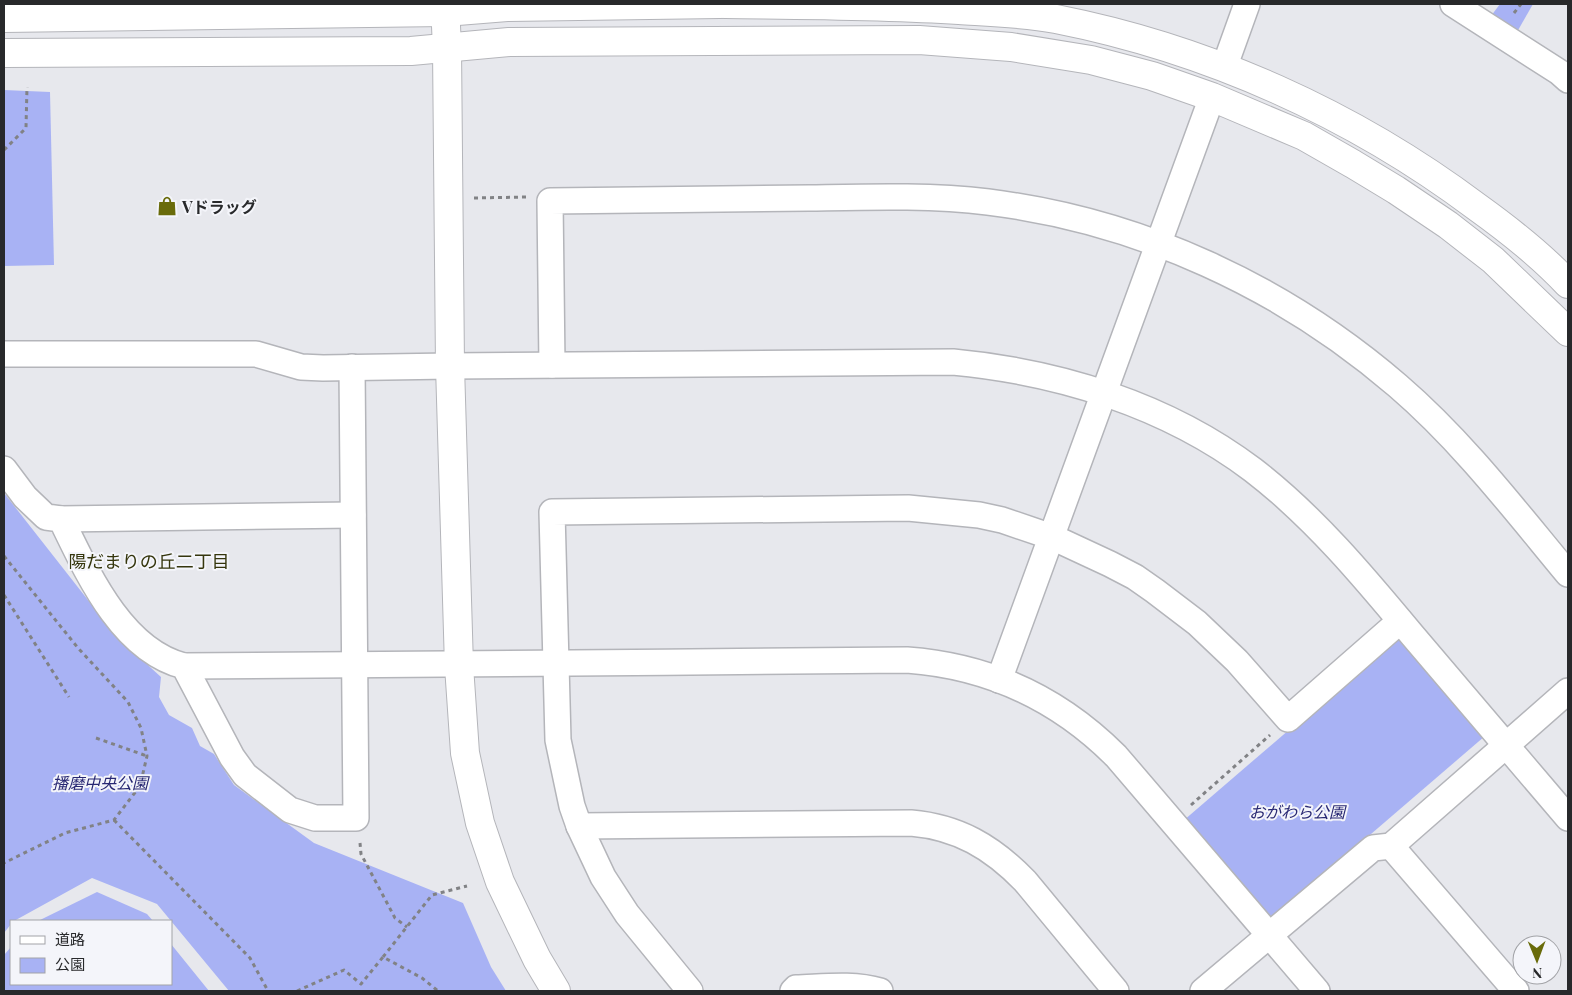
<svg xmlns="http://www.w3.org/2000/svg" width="1572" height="995" viewBox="0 0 1572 995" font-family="'Playfair Display','Noto Sans JP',serif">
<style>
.green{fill:#a8b2f4}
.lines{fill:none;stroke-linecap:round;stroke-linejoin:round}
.street-casing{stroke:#b4b5ba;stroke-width:28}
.secondary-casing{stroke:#b4b5ba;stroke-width:30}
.path{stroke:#818285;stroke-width:3;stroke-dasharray:4 4;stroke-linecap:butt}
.street{stroke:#fff;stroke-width:25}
.secondary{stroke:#fff;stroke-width:28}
.labels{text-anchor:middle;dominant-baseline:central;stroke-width:4;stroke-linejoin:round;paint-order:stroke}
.poi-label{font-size:16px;font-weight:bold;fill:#28292b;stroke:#f4f5fa;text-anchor:start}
.park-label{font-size:16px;font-style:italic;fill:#282873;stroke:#f4f5fa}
.neighbourhood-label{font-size:18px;fill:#35360d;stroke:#f4f5fa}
</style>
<rect width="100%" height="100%" fill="#e7e8ed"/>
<g class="green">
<polygon points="1500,4 1533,4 1517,32 1491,16"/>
<polygon points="4,90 50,92 54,265 4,266"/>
<polygon points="4,493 117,637 161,677 159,697 169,715 192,728 200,746 214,754 234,785 314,843 463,903 491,967 506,991 229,991 157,904 92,878 14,921 11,921 11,924 4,933"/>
<polygon points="1398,636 1485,736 1271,920 1183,821"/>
<polygon points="97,892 147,914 153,921 38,921"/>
<polygon points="171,944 209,991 4,991 4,955 11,947 11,984 171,984"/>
</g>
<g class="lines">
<defs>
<g id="street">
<polyline points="1453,4 1559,72 1568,80"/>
<polyline points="1224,68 1247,4"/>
<path d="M4 354H256L301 367 323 368 450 366 953 362C1059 372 1167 405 1253 470 1314 517 1364 577 1413 636 1465 697 1516 757 1568 818"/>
<path d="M552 365 550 201C636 200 723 199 809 198 868 197 929 195 988 202 1140 221 1282 286 1398 386 1462 441 1514 509 1568 574"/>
<path d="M4 469 25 497 46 517 61 519C87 572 121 650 184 666L232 757 245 775 290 810 315 818H356L352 367"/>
<polyline points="61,519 353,515"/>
<path d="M184 666C425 665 666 662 907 660 989 666 1058 698 1116 756L1317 991"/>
<polyline points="999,680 1212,97"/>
<path d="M579 826 911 823C958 827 992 847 1025 881L1116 991"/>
<polyline points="1391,846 1516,991"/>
<polyline points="690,991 627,914 603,877 579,826 572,806 558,740 552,512 908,508 979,515 1002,520 1052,537 1110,564 1135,577 1155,591 1197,623 1237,661 1288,719 1400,621"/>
<path d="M793 991 796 988C824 987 853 983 880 991"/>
<polyline points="1203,991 1373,848 1391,846 1568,691"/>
</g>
<g id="secondary">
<polyline points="445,4 447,48 450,366 459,666 465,753 480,823 500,882 537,959 556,991"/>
<path d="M725 4C803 5 881 5 959 10 991 12 1024 13 1056 19 1208 49 1353 114 1477 207 1509 230 1541 255 1568 284"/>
<polyline points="4,18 445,12 507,7 720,4"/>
<polyline points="4,53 411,51 509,42 919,40 1011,47 1091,60 1152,76 1212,97 1304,136 1353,164 1396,190 1448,225 1493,260 1568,332"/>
</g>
</defs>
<use href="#street" class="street-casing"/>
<use href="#secondary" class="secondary-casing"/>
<g class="path">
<polyline points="1514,13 1521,4"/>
<polyline points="4,150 26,128 27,87"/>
<polyline points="474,198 527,197"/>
<polyline points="4,556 78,648 128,702 141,728 147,756 140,786 114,820 65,833 4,863"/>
<polyline points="4,595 69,697"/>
<polyline points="96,738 147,756"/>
<polyline points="1191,805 1270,735"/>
<polyline points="114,820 250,958 268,991"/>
<polyline points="360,843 361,854 395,918 407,927"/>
<polyline points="383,957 432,895 467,886"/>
<polyline points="297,991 344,970 361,984 383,957 422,978 438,991"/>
</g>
<use href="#street" class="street"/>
<use href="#secondary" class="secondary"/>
</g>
<defs>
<symbol id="shop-bare" viewBox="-9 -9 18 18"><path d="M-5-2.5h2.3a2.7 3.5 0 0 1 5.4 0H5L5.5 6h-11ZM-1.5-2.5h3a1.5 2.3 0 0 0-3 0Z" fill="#696b0a" stroke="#f4f5fa" stroke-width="2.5" paint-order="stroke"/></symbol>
</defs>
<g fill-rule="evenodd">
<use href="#shop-bare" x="153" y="192" width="28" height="28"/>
</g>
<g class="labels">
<g class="poi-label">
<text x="182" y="206">Vドラッグ</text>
</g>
<g class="park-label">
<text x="100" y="782">播磨中央公園</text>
<text x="1297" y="811">おがわら公園</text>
</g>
<g class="neighbourhood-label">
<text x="149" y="561">陽だまりの丘二丁目</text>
</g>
</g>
<rect width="1572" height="995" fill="none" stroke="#28292b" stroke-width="10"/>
<rect x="10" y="920" width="162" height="65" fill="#f4f5fa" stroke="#a2a3a7"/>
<rect x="20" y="936" width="25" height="8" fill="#ffffff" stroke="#a2a3a7"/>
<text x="55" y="945" font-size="15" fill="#28292b">道路</text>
<rect x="20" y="958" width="25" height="15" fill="#a8b2f4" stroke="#a2a3a7"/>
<text x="55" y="970" font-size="15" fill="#28292b">公園</text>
<g transform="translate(1537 960) rotate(179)"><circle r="24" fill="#f4f5fa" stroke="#a2a3a7"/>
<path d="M0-4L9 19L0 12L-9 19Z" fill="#696b0a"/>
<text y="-8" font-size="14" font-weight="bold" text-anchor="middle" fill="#28292b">N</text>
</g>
</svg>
